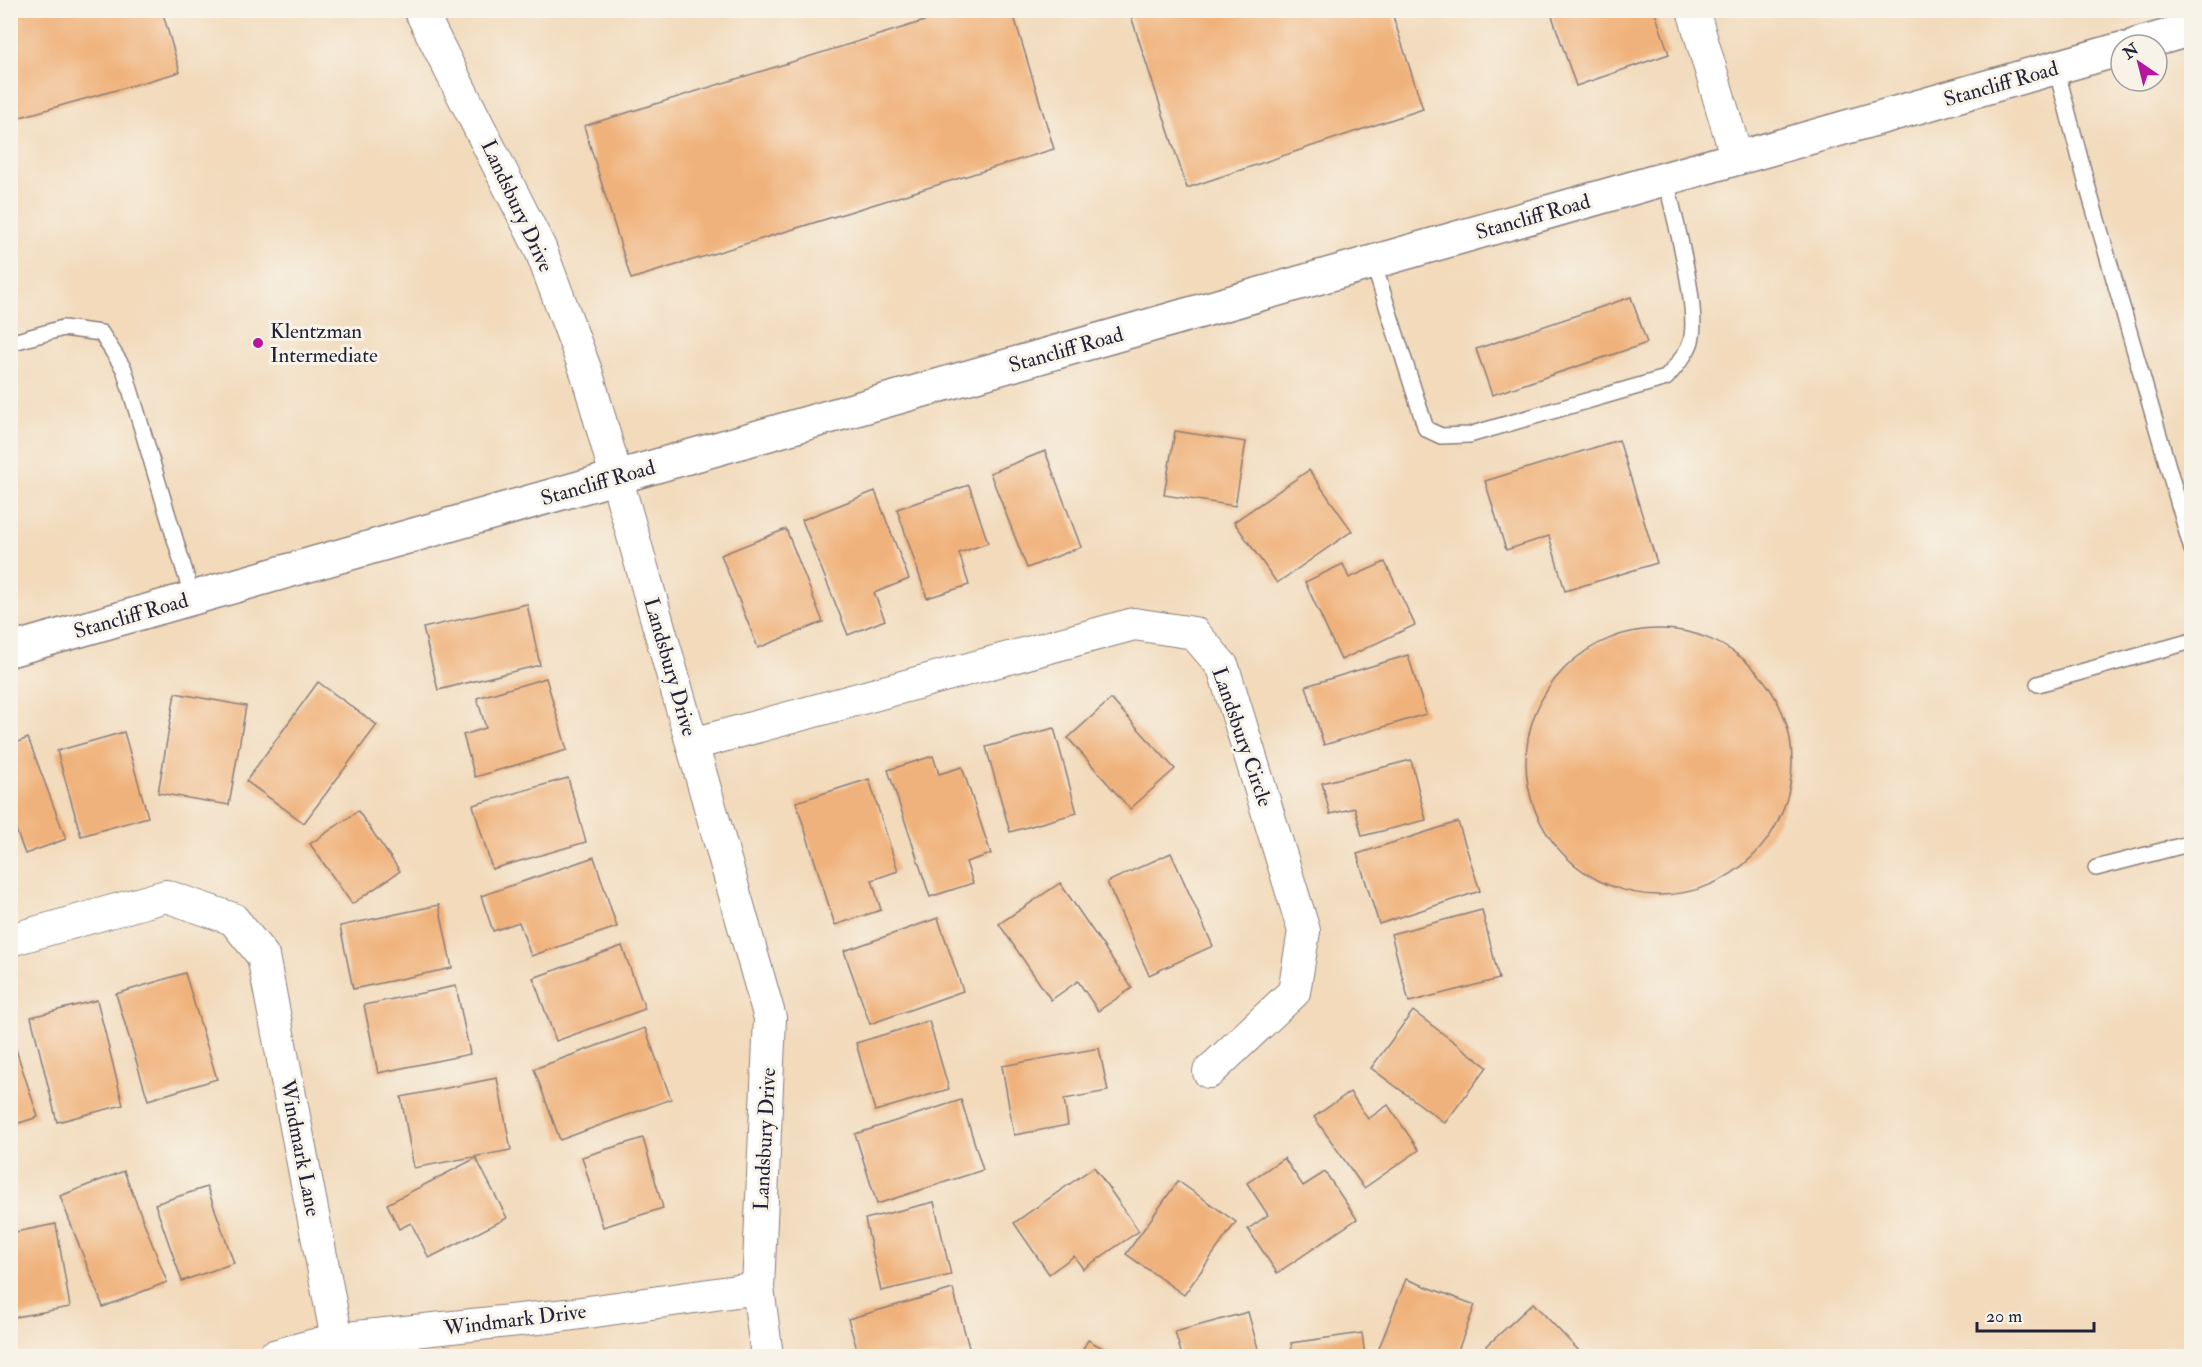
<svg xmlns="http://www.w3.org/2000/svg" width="2202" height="1367" viewBox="0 0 2202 1367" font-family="'IM FELL Double Pica',serif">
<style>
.building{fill:#f0b27c}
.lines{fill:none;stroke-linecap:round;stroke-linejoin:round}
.service-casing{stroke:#8a7e7b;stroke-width:18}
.minor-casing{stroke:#8a7e7b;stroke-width:34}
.tertiary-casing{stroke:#8a7e7b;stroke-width:36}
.service{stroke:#fff;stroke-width:15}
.minor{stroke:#fff;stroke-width:32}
.tertiary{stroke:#fff;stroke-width:33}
.poi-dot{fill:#b5179e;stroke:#f7f3e8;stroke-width:2}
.labels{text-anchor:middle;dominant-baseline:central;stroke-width:6;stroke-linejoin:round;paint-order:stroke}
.street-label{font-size:21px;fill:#22223b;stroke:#f7f3e8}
.poi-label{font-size:21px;fill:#22223b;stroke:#f7f3e8;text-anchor:start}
</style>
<rect width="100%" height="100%" fill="#f7f3e8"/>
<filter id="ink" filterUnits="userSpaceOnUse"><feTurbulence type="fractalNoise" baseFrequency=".0167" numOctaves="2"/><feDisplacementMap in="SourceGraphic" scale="12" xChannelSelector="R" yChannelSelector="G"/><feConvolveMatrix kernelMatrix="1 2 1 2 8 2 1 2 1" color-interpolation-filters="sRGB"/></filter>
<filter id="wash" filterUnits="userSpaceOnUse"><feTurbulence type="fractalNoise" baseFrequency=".008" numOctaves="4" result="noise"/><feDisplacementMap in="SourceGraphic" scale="24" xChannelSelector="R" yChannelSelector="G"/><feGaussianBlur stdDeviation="1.35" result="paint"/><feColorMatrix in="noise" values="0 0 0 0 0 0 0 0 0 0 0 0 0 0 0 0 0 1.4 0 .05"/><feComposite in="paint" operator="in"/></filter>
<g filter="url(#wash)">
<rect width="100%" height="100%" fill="#f2dabb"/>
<g id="blocks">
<g class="building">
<polygon points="10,10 172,10 163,14 180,72 10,120"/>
<polygon points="960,10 1012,10 1054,149 631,279 584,126"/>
<polygon points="1129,10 1391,10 1423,109 1187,188"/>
<polygon points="1550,10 1654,10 1669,54 1576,86"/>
<polygon points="1631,297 1647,343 1492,395 1476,349"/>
<polygon points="1175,431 1246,442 1235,506 1164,495"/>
<polygon points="1619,440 1657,563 1565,591 1549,536 1506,550 1485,481"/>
<polygon points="1045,451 1081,547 1027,568 990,473"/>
<polygon points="1309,470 1352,531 1277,583 1234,522"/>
<polygon points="969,485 988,543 959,553 969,585 927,598 897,509"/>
<polygon points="875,491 909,579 874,593 885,620 848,635 802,520"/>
<polygon points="786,529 823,622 758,648 721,555"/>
<polygon points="1385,562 1415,625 1341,660 1305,582 1343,564 1349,578"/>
<polygon points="527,604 540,665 438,690 423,628"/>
<circle cx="1659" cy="762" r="133"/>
<polygon points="1408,655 1426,714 1324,745 1306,686"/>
<polygon points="546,678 567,750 475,777 463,735 486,728 477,698"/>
<polygon points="318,682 377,725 304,823 246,781"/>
<polygon points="175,693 246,706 229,805 158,793"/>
<polygon points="1111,699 1175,769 1130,809 1068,738"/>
<polygon points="1054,728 1077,813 1010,832 986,747"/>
<polygon points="124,732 148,817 81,836 57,751"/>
<polygon points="28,738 66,839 25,854 16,830 10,832 10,745"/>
<polygon points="933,756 939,774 962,767 991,854 966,862 973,883 930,897 888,770"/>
<polygon points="1411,760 1426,820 1362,836 1355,808 1330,814 1322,783"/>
<polygon points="568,778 586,842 492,869 473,805"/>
<polygon points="869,779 898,871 872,880 881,910 835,925 796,802"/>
<polygon points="358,811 400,871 352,904 310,844"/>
<polygon points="1458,822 1480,891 1379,924 1357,854"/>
<polygon points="1171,853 1213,946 1149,975 1107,882"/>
<polygon points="594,857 617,927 531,956 519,922 493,931 481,896"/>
<polygon points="1060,883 1132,988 1098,1011 1078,981 1051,1000 999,924"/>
<polygon points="439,905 452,968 353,989 340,926"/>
<polygon points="1482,910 1499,979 1409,1002 1391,934"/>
<polygon points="938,918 963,991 870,1024 844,951"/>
<polygon points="622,946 645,1009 556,1041 533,978"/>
<polygon points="185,973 217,1079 148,1100 116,994"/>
<polygon points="456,986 470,1054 378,1073 364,1005"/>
<polygon points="97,1000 123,1105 57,1122 31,1017"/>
<polygon points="1413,1011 1487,1067 1445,1123 1371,1068"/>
<polygon points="929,1021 949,1089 875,1111 856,1043"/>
<polygon points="645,1028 671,1099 560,1140 534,1069"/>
<polygon points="10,1031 38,1117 10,1126"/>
<polygon points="1099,1048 1108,1091 1064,1099 1068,1125 1014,1135 1002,1066"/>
<polygon points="497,1078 511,1150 414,1168 401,1097"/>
<polygon points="1350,1092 1368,1119 1388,1105 1419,1150 1364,1188 1314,1117"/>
<polygon points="961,1100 983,1170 877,1204 855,1134"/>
<polygon points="643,1138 663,1208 603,1227 582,1157"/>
<polygon points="476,1158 507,1218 429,1258 411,1223 399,1229 387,1204"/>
<polygon points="1284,1158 1303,1186 1325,1172 1357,1219 1277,1273 1248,1229 1268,1215 1247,1183"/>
<polygon points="1094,1167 1139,1231 1083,1269 1074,1256 1049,1274 1014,1223"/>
<polygon points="124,1171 167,1282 103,1307 60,1196"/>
<polygon points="1178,1181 1236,1222 1184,1295 1126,1254"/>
<polygon points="207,1187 234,1263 182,1281 155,1204"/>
<polygon points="934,1202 951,1275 881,1291 865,1219"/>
<polygon points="56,1224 70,1307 10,1318 10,1233"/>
<polygon points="1406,1279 1475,1305 1456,1356 1400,1356 1379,1348"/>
<polygon points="953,1289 970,1351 951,1356 859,1356 848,1319"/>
<polygon points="1533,1303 1584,1356 1476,1356"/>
<polygon points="1248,1312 1260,1356 1182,1356 1175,1332"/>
<polygon points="1362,1333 1365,1356 1293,1356 1291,1343"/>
<polygon points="1088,1340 1117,1356 1079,1356"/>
</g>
</g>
</g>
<g filter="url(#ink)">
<use href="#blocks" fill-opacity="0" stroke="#8a7e7b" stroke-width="1.5"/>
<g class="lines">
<defs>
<g id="service">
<polyline points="2056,68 2087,185 2192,550"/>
<path d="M1373 262 1426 429 1441 436 1469 435 1666 378C1675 367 1685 357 1690 344 1702 314 1673 214 1666 179"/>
<polyline points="10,343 63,328 101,333 124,369 193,599"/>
<polyline points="2038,684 2192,641"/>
<polyline points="2096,868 2192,843"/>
</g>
<g id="minor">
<polyline points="420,10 540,248 587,374 770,1018 758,1288 767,1356"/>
<polyline points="1693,10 1737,159"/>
<polyline points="693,744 1134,624 1194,633 1223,667 1304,931 1294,992 1209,1072"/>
<polyline points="10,940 166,896 233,919 263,956 337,1339"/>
<polyline points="274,1356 337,1339 567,1315 758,1288"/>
</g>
<g id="tertiary">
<polyline points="2136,45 2192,29"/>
<polyline points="10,650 2121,49"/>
</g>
</defs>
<use href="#service" class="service-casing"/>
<use href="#minor" class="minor-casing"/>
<use href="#tertiary" class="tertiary-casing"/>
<use href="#service" class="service"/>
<use href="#minor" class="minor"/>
<use href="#tertiary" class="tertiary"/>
</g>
</g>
<circle class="poi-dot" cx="258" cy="343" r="6"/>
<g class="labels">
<g class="street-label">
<text transform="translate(2001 84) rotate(-16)">Stancliff Road</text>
<text transform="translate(517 206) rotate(65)">Landsbury Drive</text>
<text transform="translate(1533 217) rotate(-16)">Stancliff Road</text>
<text transform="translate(1066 350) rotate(-16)">Stancliff Road</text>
<text transform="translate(598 483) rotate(-16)">Stancliff Road</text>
<text transform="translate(131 616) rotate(-16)">Stancliff Road</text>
<text transform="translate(670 667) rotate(74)">Landsbury Drive</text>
<text transform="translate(1242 737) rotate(71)">Landsbury Circle</text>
<text transform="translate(765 1139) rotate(-87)">Landsbury Drive</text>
<text transform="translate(300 1148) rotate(79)">Windmark Lane</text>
<text transform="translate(515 1320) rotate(-7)">Windmark Drive</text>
</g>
<g class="poi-label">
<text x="270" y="331">Klentzman<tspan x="270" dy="24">Intermediate</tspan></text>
</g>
</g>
<rect width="2202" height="1367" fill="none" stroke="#f7f3e8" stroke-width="36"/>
<g transform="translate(2139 63) rotate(325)"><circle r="28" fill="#f7f3e8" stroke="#a29fa3" stroke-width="1.5"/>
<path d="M0-4.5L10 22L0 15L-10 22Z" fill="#b5179e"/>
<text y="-9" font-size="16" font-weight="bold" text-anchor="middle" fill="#22223b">N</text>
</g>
<path d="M1977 1322v9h117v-9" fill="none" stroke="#22223b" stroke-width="3"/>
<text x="1986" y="1322" font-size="18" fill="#22223b" stroke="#f7f3e8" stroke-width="4.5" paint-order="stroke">20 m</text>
</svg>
